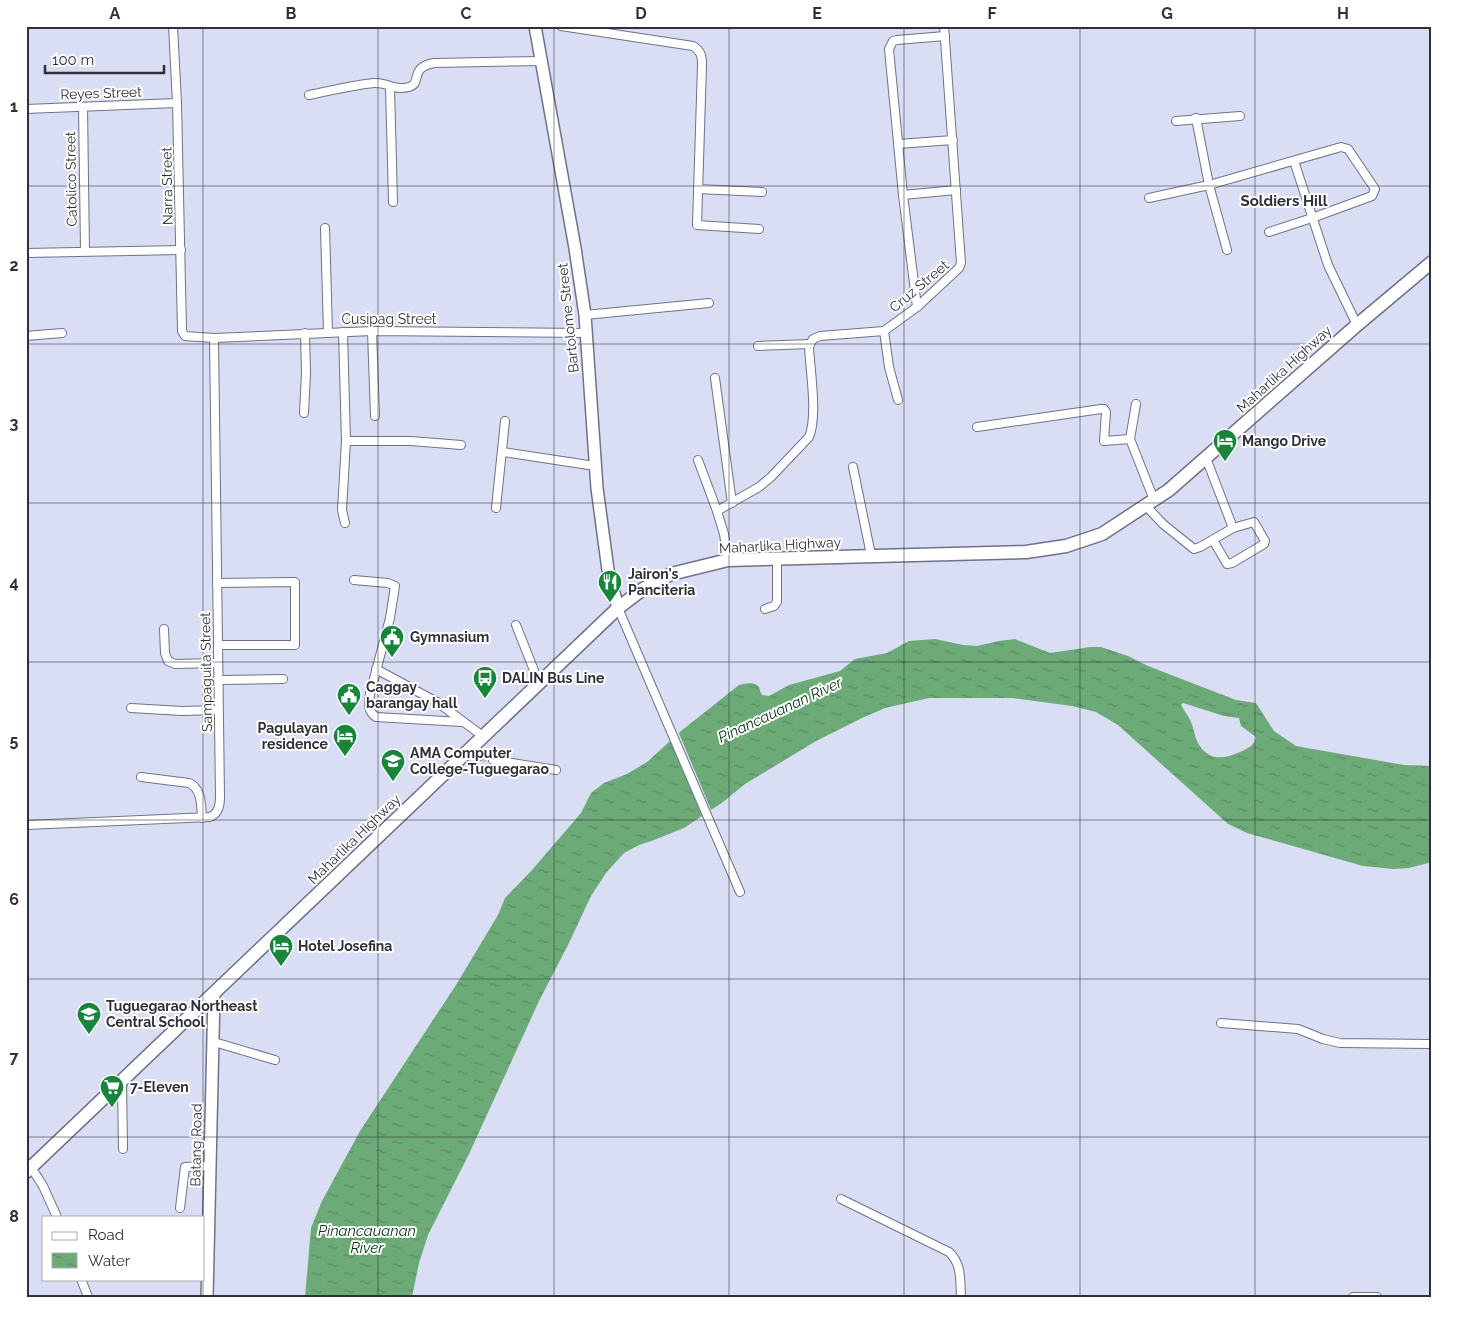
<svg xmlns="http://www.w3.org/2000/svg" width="1458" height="1323" viewBox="0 0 1458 1323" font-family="Raleway,sans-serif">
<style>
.water{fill:url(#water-ripples);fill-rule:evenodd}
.pier{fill:#d9def5}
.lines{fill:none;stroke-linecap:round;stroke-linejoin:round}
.street-tunnel{stroke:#b7bbcf;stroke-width:8;stroke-dasharray:8 4;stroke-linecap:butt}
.street-casing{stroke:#6f7287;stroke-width:10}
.secondary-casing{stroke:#6f7287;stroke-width:14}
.primary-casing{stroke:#6f7287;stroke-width:15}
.street{stroke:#fff;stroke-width:8}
.secondary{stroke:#fff;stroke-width:11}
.primary{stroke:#fff;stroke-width:12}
.grid{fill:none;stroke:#2f3039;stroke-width:1;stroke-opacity:0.55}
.labels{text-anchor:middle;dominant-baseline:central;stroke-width:4;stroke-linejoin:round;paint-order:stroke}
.street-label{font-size:14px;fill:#2f3039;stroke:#fff}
.poi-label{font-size:14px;font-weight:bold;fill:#2f3039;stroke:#fff;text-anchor:start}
.neighbourhood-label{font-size:15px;font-weight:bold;fill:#2f3039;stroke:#fff}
.water-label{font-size:15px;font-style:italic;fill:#043513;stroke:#fff}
.neatline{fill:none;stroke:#2f3039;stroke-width:2}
.grid-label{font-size:16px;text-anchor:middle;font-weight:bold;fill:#2f3039}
</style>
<defs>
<pattern id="water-ripples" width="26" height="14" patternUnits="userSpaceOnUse" patternTransform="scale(1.25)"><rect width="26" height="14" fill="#6cab77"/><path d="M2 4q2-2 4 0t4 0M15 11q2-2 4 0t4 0" fill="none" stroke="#598c63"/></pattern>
</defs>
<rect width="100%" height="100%" fill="#d9def5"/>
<path class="water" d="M935 639 963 645 977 646 999 641 1015 639 1050 653 1090 647H1101L1128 656 1148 666 1236 700 1256 703 1274 731 1296 746 1404 765 1432 766V862L1409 868 1394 869 1363 866 1247 833 1228 824 1118 725 1096 712 1072 706 1012 698H929L885 708 860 719 816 741 745 784 723 802 684 828 654 840 639 845 624 853 606 873 591 896 568 945 539 1001 469 1154 428 1235 419 1263 412 1297H305L311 1228 322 1201 360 1131 456 985 498 915 505 898 532 870 581 813 591 793 604 783 627 774 647 762 681 731 739 685C745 684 754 681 759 687 760 690 760 692 762 695L769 696 789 685 840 671 855 659 887 653 909 641ZM1183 703 1224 716 1239 718 1241 726 1256 737C1255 745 1247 749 1240 752 1222 760 1207 761 1197 741 1194 735 1194 728 1191 722 1189 716 1184 711 1181 705Z"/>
<polygon class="pier" points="678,731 712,812 703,818 669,738"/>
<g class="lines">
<polyline class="street-tunnel" points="479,756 493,760"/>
<defs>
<g id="street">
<polyline points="173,26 177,103 182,331 185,336 214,338 372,331 586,333"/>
<path d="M561 26 693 46C701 51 702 56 702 65L697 225 759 229"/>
<polyline points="390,87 393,202"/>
<path d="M309 95C330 91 352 85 374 83 387 82 394 91 409 87 423 83 408 68 434 63L541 61"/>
<polyline points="83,107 85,251"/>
<polyline points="26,109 177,103"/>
<polyline points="1196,118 1209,185 1227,250"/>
<polyline points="1176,121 1240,116"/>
<polyline points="898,144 953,140"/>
<polyline points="1294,161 1328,265 1357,325"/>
<polyline points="698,189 762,192"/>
<polyline points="903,195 956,190"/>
<polyline points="1149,198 1209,185 1341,147 1348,149 1375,189 1372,196 1312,218 1269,232"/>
<polyline points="325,228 328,332"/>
<polyline points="26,253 181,250"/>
<polyline points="917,307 903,195 889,49 893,41 897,40 945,36"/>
<polyline points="585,315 709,303"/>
<polyline points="372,331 375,416"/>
<polyline points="884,331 889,367 898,400"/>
<polyline points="343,332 346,441 342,510 345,523"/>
<polyline points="26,336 62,333"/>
<polyline points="758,346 810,344"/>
<polyline points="715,378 732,503"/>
<polyline points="1136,404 1130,439 1154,500"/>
<polyline points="304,413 306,373 305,333"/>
<polyline points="977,427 1101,409 1104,409 1106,412 1104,441 1130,439"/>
<polyline points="346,441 411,441 461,445"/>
<polyline points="503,452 595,466"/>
<polyline points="698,460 717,511"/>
<polyline points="853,467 871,555"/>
<polyline points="1146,506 1163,524 1194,549 1200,547 1233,528 1206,458"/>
<polyline points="496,508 505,421"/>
<polyline points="1213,540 1227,564 1232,563 1264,544 1265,541 1254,522 1233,528"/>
<path d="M728 560 724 534 717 511 759 487 771 477 809 437C818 416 810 370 809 346L813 339 820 336 884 331 917 307 959 268 961 263 944 26"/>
<path d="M354 580 388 583 395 586 390 618 370 694C369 704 367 711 376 717L462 722"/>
<polyline points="217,583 295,582 295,645 218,645"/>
<polyline points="618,608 740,892"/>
<polyline points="765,609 774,606 777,602 777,558"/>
<polyline points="516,625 539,683"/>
<polyline points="164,629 165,653 168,661 175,664 218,663"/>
<polyline points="376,669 437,702 484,737"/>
<polyline points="218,680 283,679"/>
<polyline points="131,708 182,711 218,710"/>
<polyline points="472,748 479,756"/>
<polyline points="493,760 556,770"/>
<path d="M141 777 189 783C202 789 201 805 202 818"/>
<path d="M26 825 210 817C219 813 220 805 220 796L214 338"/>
<polyline points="1221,1023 1298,1029 1323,1039 1340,1043 1432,1044"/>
<polyline points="214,1042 275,1060"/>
<polyline points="122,1082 123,1149"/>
<polyline points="31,1167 43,1186 57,1217"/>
<path d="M841 1199 949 1252C962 1264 960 1280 961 1297"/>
<polyline points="180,1208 185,1167 210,1166"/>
<polyline points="81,1279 88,1297"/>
<polyline points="1353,1297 1377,1297"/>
</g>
<g id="secondary">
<polyline points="535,26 575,248 585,315 597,488 608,570 618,608"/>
<polyline points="207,1297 214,994"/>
</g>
<polyline id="primary" points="26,1172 618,608 643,589 671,574 728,560 1026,552 1066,546 1102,534 1169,490 1357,325 1432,262"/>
</defs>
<use href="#street" class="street-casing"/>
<use href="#secondary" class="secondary-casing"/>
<use href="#primary" class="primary-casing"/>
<use href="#street" class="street"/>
<use href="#secondary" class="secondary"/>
<use href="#primary" class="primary"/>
</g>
<path class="grid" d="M203 26V1217M378 26V1297M554 26V1297M729 26V1297M904 26V1297M1080 26V1297M1255 26V1297M26 186H1432M26 344H1432M26 503H1432M26 662H1432M26 820H1432M26 979H1432M26 1137H1432M203 1279V1297"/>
<defs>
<symbol id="hotel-pin" viewBox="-11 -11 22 30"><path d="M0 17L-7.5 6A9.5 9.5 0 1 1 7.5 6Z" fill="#19853b" stroke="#fff"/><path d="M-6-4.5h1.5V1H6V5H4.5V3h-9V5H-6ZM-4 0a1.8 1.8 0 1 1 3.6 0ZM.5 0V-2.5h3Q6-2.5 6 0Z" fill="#fff"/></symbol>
<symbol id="restaurant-pin" viewBox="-11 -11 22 30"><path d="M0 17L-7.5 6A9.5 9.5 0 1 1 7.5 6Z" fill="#19853b" stroke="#fff"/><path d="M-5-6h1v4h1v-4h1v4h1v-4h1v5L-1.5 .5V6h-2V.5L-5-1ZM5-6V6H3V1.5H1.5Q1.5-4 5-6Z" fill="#fff"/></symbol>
<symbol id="civic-pin" viewBox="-11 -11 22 30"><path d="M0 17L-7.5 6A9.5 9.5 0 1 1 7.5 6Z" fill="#19853b" stroke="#fff"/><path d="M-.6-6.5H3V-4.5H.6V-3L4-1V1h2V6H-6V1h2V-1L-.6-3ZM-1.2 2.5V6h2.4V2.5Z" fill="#fff"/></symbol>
<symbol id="bus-pin" viewBox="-11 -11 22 30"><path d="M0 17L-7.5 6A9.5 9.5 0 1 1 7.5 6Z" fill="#19853b" stroke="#fff"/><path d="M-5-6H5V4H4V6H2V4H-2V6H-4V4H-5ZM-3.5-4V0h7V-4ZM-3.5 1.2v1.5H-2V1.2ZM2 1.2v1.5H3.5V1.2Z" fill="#fff"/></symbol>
<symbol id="university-pin" viewBox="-11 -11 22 30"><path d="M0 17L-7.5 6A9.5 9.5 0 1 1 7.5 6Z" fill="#19853b" stroke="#fff"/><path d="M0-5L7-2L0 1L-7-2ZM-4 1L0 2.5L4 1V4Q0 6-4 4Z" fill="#fff"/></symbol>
<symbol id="school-pin" viewBox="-11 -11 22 30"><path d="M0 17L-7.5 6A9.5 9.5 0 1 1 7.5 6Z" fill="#19853b" stroke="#fff"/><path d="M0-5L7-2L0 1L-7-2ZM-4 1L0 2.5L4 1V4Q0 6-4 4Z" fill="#fff"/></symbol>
<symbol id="supermarket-pin" viewBox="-11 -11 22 30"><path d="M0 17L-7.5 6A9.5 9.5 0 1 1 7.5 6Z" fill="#19853b" stroke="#fff"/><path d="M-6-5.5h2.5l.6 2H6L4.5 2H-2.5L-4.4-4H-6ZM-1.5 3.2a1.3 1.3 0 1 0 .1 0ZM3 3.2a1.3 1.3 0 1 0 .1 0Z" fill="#fff"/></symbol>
</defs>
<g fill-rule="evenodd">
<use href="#hotel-pin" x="1211" y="427" width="28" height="38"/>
<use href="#restaurant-pin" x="596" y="568" width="28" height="38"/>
<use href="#civic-pin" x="378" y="623" width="28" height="38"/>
<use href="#bus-pin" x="471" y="664" width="28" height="38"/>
<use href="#civic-pin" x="335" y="681" width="28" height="38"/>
<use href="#hotel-pin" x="331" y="722" width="28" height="38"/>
<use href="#university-pin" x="379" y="747" width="28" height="38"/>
<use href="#hotel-pin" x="267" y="932" width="28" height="38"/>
<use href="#school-pin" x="75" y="1000" width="28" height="38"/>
<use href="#supermarket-pin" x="98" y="1073" width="28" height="38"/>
</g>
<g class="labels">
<g class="street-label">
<text transform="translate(101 93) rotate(-2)">Reyes Street</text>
<text transform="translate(71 179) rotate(-91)">Catolico Street</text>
<text transform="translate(167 186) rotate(-91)">Narra Street</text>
<text transform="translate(919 286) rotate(-40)">Cruz Street</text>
<text transform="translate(568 318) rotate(-96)">Bartolome Street</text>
<text x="389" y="319">Cusipag Street</text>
<text transform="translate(1284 369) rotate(-42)">Maharlika Highway</text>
<text transform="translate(780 545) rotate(-3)">Maharlika Highway</text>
<text transform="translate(206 672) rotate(-91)">Sampaguita Street</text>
<text transform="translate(354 839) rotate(-44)">Maharlika Highway</text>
<text transform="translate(196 1145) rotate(-89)">Batang Road</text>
</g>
<g class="poi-label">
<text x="1242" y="441">Mango Drive</text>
<text x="628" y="574">Jairon's<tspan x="628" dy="16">Panciteria</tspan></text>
<text x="410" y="637">Gymnasium</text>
<text x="502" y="678">DALIN Bus Line</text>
<text x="366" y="687">Caggay<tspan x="366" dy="16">barangay hall</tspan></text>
<text x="328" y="728" text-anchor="end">Pagulayan<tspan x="328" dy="16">residence</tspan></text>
<text x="410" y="753">AMA Computer<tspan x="410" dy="16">College-Tuguegarao</tspan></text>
<text x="298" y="946">Hotel Josefina</text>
<text x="106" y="1006">Tuguegarao Northeast<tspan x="106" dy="16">Central School</tspan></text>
<text x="130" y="1087">7-Eleven</text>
</g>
<g class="neighbourhood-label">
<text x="1284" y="201">Soldiers Hill</text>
</g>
<g class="water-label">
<text transform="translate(780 710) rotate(-25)">Pinancauanan River</text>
<text x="367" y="1231">Pinancauanan<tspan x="367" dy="17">River</tspan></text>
</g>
</g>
<rect width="1458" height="1323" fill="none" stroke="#ffffff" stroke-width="55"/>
<rect x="42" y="1216" width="162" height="65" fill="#ffffff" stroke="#acacb0"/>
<rect x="52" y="1232" width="25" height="8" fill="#ffffff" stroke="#acacb0"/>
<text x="88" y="1240" font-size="15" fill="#2f3039">Road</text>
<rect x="52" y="1253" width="25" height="15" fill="url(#water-ripples)" stroke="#acacb0"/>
<text x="88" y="1266" font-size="15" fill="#2f3039">Water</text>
<path d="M45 65v8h119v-8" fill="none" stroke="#2f3039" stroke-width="2.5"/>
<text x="52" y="65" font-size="15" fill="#2f3039" stroke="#ffffff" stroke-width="4" paint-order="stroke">100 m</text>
<rect x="28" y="28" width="1402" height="1268" class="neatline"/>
<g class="grid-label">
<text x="115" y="19">A</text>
<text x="291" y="19">B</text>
<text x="466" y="19">C</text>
<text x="641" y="19">D</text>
<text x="817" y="19">E</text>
<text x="992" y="19">F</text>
<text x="1167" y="19">G</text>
<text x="1343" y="19">H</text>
<text x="14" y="112">1</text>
<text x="14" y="271">2</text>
<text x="14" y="429">3</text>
<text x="14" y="588">4</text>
<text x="14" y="746">5</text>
<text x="14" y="905">6</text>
<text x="14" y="1063">7</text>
<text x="14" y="1222">8</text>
</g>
</svg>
